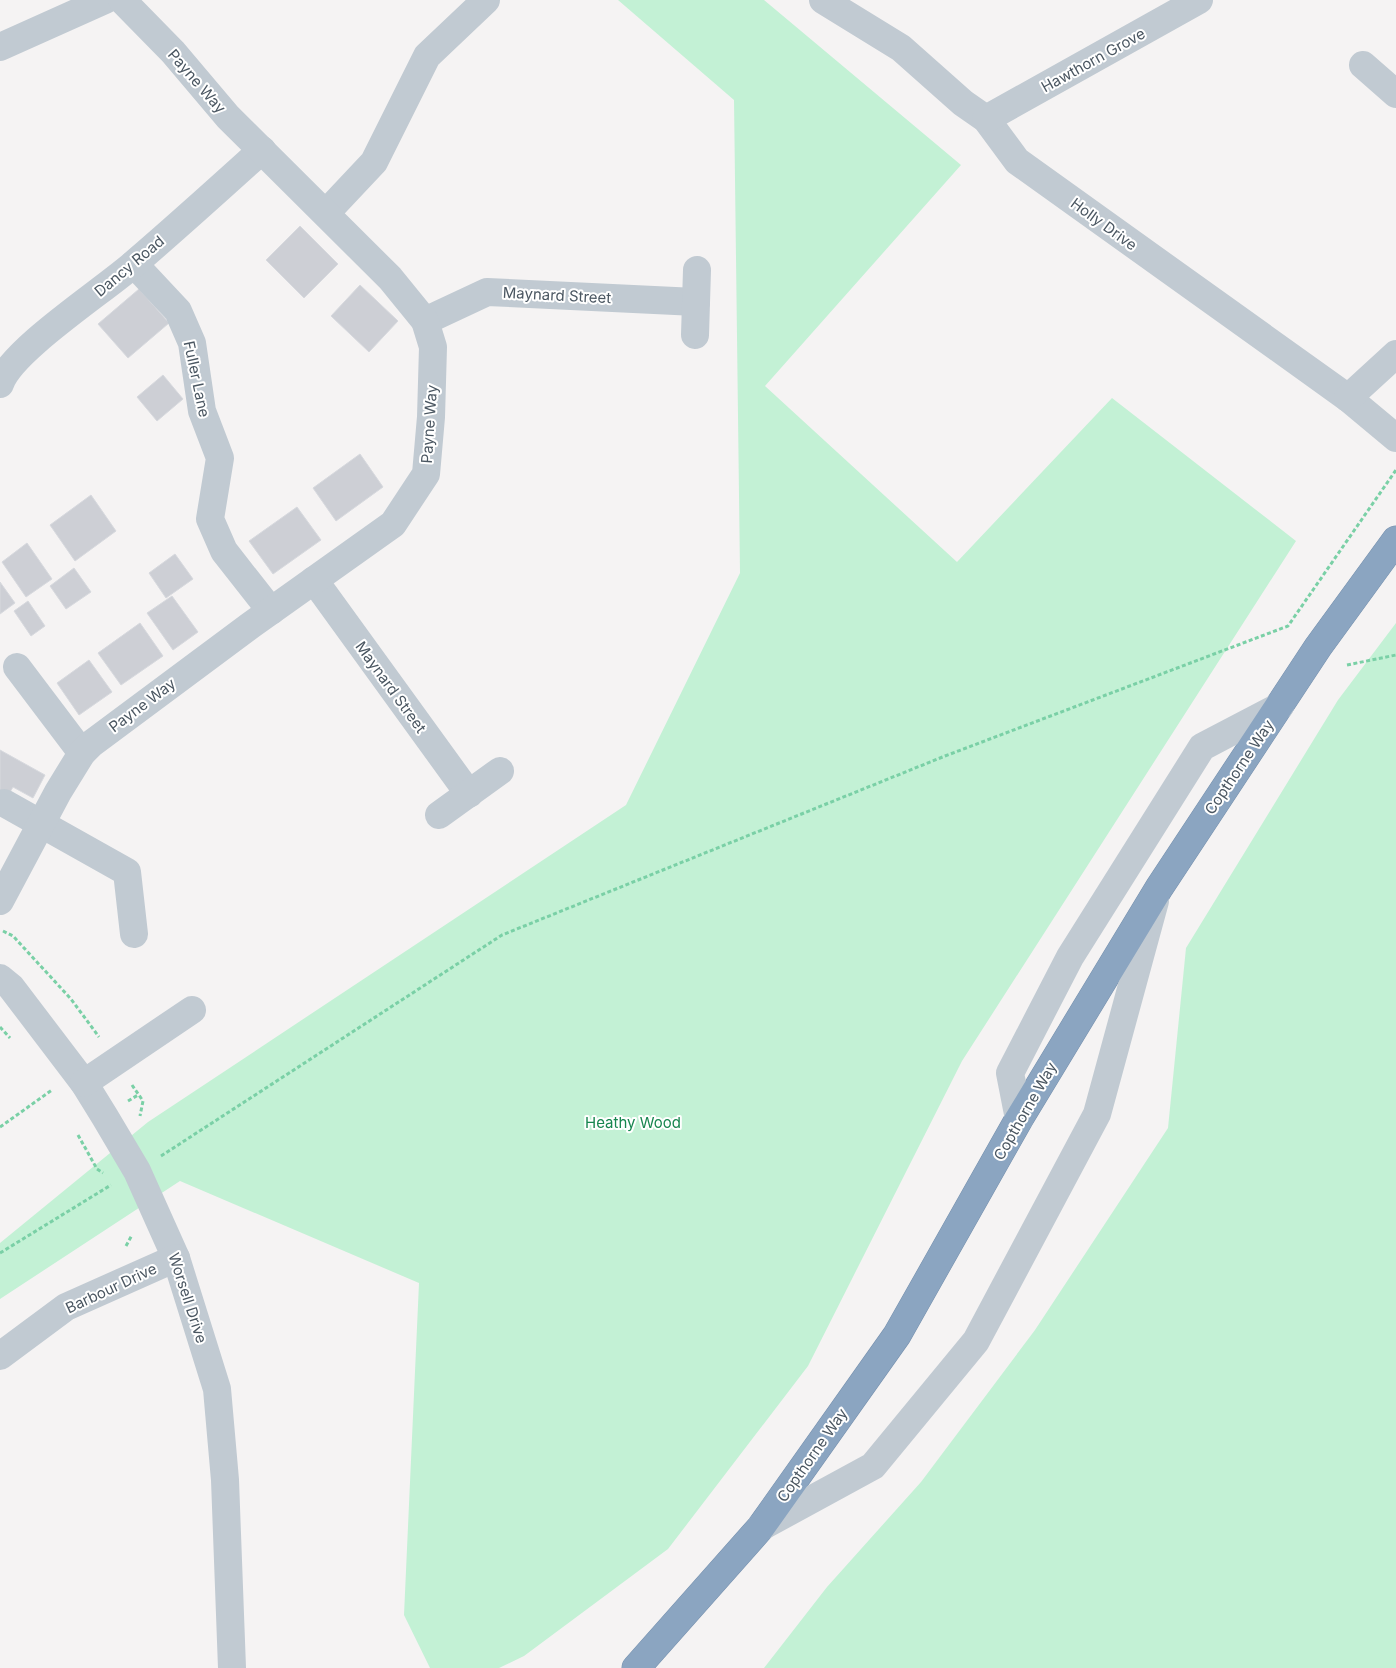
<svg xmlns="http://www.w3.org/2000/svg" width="1396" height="1668" viewBox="0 0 1396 1668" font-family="Inter,sans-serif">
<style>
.green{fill:#c3f1d5}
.building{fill:#cdcfd5;stroke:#d7d9de}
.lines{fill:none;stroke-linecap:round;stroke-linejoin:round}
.highway-casing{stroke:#7690ad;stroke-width:29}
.path{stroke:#7ad0a6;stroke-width:3;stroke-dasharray:4 2.5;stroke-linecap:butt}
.minor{stroke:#c1cad2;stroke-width:28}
.highway{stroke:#8ba5c1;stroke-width:28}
.labels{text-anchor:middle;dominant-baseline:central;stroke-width:4;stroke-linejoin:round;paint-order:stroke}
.street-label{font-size:15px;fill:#4a5661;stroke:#fff}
.park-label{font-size:15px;fill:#17864f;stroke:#fff}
</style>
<rect width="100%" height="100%" fill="#f5f3f3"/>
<g class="green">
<polygon points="618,0 764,0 961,165 765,386 957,562 1112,398 1296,541 962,1061 808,1366 668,1549 524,1656 499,1668 430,1668 404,1615 419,1283 180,1181 0,1299 0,1243 148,1122 626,805 740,573 734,100"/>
<polygon points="1396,623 1396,1668 764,1668 827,1587 921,1482 1035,1330 1168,1128 1186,948 1338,700"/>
</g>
<g class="building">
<polygon points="300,226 338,264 304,298 266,260"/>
<polygon points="360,285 398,321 369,352 331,316"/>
<polygon points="139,289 169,323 128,358 98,324"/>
<polygon points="163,375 183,399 157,421 137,397"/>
<polygon points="360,454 383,487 336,521 313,488"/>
<polygon points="91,495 116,531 75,561 50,525"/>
<polygon points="297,507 321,540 273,574 249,541"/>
<polygon points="27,543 52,579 26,597 2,562"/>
<polygon points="175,554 193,579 166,598 149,573"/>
<polygon points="74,568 91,592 66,609 50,586"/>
<polygon points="0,582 15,603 0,614"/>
<polygon points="172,596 198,632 173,650 147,613"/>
<polygon points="28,601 45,626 31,636 14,611"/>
<polygon points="140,623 163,656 121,685 98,653"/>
<polygon points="89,660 112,692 79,715 57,683"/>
<polygon points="0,750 45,775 33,798 13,787 0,809"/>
</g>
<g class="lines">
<defs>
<polyline id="highway" points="636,1668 761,1527 897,1335 1019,1119 1159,888 1318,647 1396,540"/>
</defs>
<use href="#highway" class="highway-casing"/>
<g class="path">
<polyline points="1347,665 1396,655"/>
<polyline points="3,931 13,936 71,999 99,1037"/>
<polyline points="0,1027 10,1038"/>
<polyline points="132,1085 143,1101 140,1116"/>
<polyline points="128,1101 138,1095"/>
<polyline points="0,1127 52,1090"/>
<polyline points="78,1135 97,1169 103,1173"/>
<polyline points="161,1156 502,935 945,756 1288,626 1396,470"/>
<polyline points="126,1246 132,1235"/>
<polyline points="0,1253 111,1185"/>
</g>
<g class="minor">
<polyline points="823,0 901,48 963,103 986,119 1017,161 1348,398 1396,438"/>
<polyline points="0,47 105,0"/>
<polyline points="1363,65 1396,94"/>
<polyline points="986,119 1199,0"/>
<polyline points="326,213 374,162 427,56 486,0"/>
<polyline points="134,264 178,311 192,343 202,411 220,458 210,519 224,551 271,611"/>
<polyline points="425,321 487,292 696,302"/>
<polyline points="695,335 697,270"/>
<path d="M0 384C11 350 106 289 136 262 178 226 220 188 262 150"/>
<polyline points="1348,398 1396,354"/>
<polyline points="314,580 469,794"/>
<polyline points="17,667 82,753"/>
<polyline points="4,803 127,872 134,934"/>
<polyline points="439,815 500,771"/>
<polyline points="0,901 58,792 82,753 91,744 251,625 393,524 426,474 431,417 433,347 425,321 390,278 228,117 173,52 122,0"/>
<polyline points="0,978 11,987 84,1083 105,1117 137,1171 176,1258 217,1389 225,1480 232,1668"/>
<polyline points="84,1083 192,1010"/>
<polyline points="1019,1119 1010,1073 1070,957 1202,747 1280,706"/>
<polyline points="0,1356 66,1307 176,1258"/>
<polyline points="761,1527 873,1466 976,1341 1097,1114 1155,901"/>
</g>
<use href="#highway" class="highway"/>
</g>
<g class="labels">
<g class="street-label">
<text transform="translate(1093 60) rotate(-29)">Hawthorn Grove</text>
<text transform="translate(197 81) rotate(49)">Payne Way</text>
<text transform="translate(1104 224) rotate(36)">Holly Drive</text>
<text transform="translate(129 266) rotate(-40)">Dancy Road</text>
<text transform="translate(557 295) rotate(3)">Maynard Street</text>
<text transform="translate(197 379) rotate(78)">Fuller Lane</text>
<text transform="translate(429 424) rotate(-86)">Payne Way</text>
<text transform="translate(391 687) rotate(54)">Maynard Street</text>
<text transform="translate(142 705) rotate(-37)">Payne Way</text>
<text transform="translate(1239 767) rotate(-56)">Copthorne Way</text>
<text transform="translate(1025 1111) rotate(-60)">Copthorne Way</text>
<text transform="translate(111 1288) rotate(-25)">Barbour Drive</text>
<text transform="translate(188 1298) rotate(72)">Worsell Drive</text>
<text transform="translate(812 1455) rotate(-55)">Copthorne Way</text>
</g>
<g class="park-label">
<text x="633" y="1122">Heathy Wood</text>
</g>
</g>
</svg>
